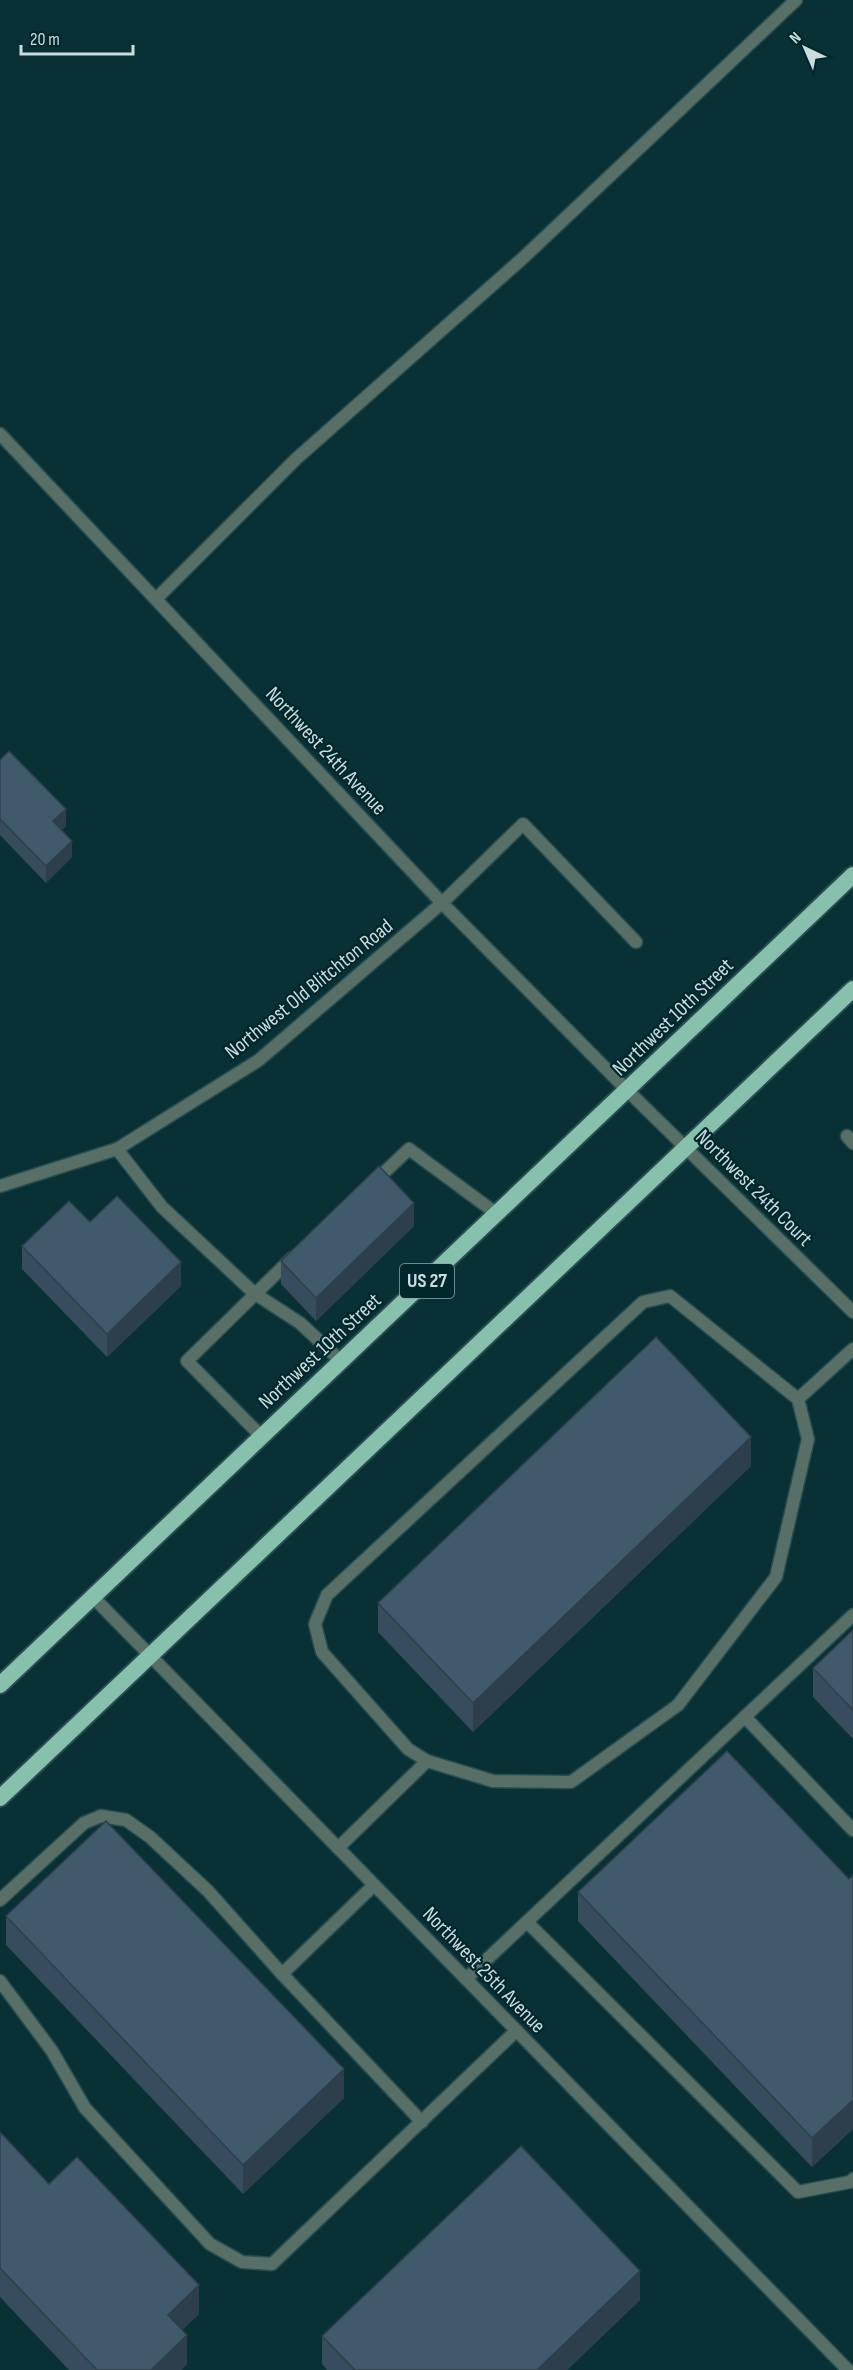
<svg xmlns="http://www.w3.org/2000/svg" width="853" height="2370" viewBox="0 0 853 2370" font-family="'Sofia Sans Condensed',sans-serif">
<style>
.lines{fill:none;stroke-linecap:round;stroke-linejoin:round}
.service-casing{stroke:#284d50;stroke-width:15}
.minor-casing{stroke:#284d50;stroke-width:15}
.trunk-casing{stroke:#284d50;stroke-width:20}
.service{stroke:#576f67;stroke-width:12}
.minor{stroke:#576f67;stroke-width:12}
.trunk{stroke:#88c0ae;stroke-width:16}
.wall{fill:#374d5d}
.shaded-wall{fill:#2d3f4c}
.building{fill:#405a6c;stroke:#2d3f4c;stroke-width:1.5}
.labels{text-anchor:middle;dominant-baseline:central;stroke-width:4.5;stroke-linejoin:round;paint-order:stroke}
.shield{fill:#00272b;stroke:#8da6a9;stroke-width:1.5}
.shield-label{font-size:20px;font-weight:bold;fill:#c9dddf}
.street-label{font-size:21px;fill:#c9dddf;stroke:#00272b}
</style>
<rect width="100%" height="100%" fill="#093135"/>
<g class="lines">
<defs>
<g id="service">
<polyline points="156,599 296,459 523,258 796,0"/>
<polyline points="442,903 523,824 636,942"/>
<polyline points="847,1136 853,1143"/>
<polyline points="117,1149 162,1207 254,1293 300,1323 342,1362"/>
<polyline points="373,1183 409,1149 497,1214"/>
<polygon points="670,1296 798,1399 808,1439 776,1577 678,1705 571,1782 493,1781 427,1761 408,1749 322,1652 315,1624 327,1595 643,1302"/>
<polyline points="798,1399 853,1349"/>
<polyline points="262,1437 187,1361 292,1258"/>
<polyline points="745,1717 853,1830"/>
<polyline points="338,1848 427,1761"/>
<polyline points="0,1900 84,1823 101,1816 126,1820 150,1837 208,1891 282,1974 422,2122"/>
<polyline points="527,1922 798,2192 850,2182 853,2179"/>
<polyline points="282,1974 374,1885"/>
<polyline points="466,1979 853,1615"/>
<polyline points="0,1981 52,2051 85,2108 210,2244 242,2262 272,2264 516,2031"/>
</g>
<g id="minor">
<polyline points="0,434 442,903 628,1091 853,1312"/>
<polyline points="0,1186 117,1149 259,1060 442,903"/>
<polyline points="93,1597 848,2370"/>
</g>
<g id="trunk">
<polyline points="0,1685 853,875"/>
<polyline points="0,1798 853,989"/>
</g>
</defs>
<use href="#service" class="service-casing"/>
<use href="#minor" class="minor-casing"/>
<use href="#trunk" class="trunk-casing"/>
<use href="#service" class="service"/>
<use href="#minor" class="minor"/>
<use href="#trunk" class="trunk"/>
</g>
<g class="wall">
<polygon points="0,760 66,826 62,830 72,857 46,883 0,835"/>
<polygon points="90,1222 181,1286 107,1357 22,1269 22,1246"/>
<polygon points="414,1226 316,1321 281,1284 281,1261"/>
<polygon points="751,1466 473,1732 378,1632 378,1603"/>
<polygon points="853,1630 853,1739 813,1697 813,1668"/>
<polygon points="853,1875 853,2129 812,2167 578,1921 578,1892 849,1879"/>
<polygon points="6,1916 344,2098 243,2194 6,1945"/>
<polygon points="0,2132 49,2184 199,2314 182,2330 187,2364 181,2370 69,2370 0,2297"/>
<polygon points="640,2300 567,2370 327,2370 322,2364 322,2336"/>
</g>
<g class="shaded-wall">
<polygon points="66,809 66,826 53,838 53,821"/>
<polygon points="72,841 72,857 46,883 46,866"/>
<polygon points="414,1203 414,1226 316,1321 316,1298"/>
<polygon points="181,1262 181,1286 107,1357 107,1334"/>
<polygon points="751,1437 751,1466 473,1732 473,1703"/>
<polygon points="344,2069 344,2098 243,2194 243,2165"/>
<polygon points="853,2100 853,2129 812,2167 812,2138"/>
<polygon points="640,2271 640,2300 567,2370 537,2370"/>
<polygon points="199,2285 199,2314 168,2343 168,2315"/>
<polygon points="187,2335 187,2364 181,2370 151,2370"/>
</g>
<g class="building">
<polygon points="9,751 66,809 53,821 72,841 46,866 0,819 0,760"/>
<polygon points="379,1166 414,1203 316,1298 281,1261"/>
<polygon points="117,1196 181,1262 107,1334 22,1246 69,1201 90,1222"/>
<polygon points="656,1337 751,1437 473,1703 378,1603"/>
<polygon points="853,1630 853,1710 813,1668"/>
<polygon points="727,1751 849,1879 853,1875 853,2100 812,2138 578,1892"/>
<polygon points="106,1821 344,2069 243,2165 6,1916"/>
<polygon points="0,2132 49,2184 77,2157 199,2285 168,2315 187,2335 151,2370 97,2370 0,2268"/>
<polygon points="521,2146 640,2271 537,2370 355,2370 322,2336"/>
</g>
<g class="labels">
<rect class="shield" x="400" y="1264" width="54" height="34" rx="4.5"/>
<g class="shield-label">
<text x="427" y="1281">US 27</text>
</g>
<g class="street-label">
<text transform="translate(326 751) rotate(47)">Northwest 24th Avenue</text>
<text transform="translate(309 989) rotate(-39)">Northwest Old Blitchton Road</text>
<text transform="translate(673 1017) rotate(-44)">Northwest 10th Street</text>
<text transform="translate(754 1188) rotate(45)">Northwest 24th Court</text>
<text transform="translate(320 1351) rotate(-43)">Northwest 10th Street</text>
<text transform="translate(484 1970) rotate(46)">Northwest 25th Avenue</text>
</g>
</g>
<g transform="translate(805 48) rotate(316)" stroke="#00272b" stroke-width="4.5" paint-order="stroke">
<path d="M0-4.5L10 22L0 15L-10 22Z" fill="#c9dddf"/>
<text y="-9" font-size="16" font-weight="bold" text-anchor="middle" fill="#c9dddf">N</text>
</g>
<path d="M21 45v9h112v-9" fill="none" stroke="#c9dddf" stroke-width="3"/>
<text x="30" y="45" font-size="18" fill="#c9dddf" stroke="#00272b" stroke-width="4.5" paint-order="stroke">20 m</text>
</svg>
